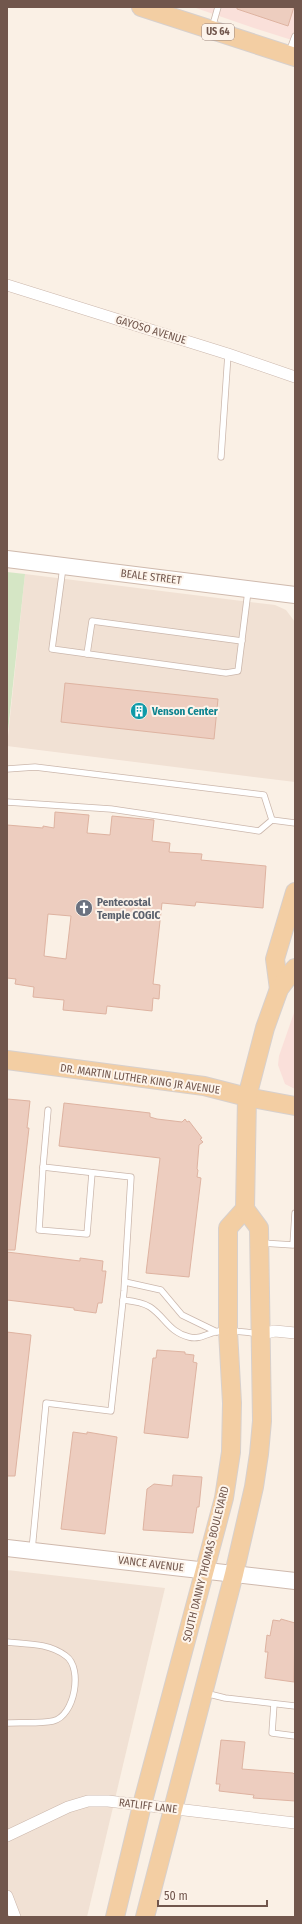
<svg xmlns="http://www.w3.org/2000/svg" width="302" height="1924" viewBox="0 0 302 1924" font-family="'Fira Sans Condensed',sans-serif">
<style>
.residential{fill:#f1e1d4}
.commercial{fill:#fae0da}
.green{fill:#d5e6c5}
.building{fill:#edcdbf;stroke:#deb3a1;fill-rule:evenodd}
.lines{fill:none;stroke-linecap:round;stroke-linejoin:round}
.lane-casing{stroke:#cbb7ac;stroke-width:7}
.street-casing{stroke:#cbb7ac;stroke-width:12}
.secondary-casing{stroke:#cfb9ad;stroke-width:18}
.primary-casing{stroke:#d7d0cd;stroke-width:20}
.lane{stroke:#fff;stroke-width:5.5}
.street{stroke:#fff;stroke-width:11}
.secondary{stroke:#fff;stroke-width:16}
.primary{stroke:#f3cea3;stroke-width:18}
.labels{text-anchor:middle;dominant-baseline:central;stroke-width:4;stroke-linejoin:round;paint-order:stroke}
.shield{fill:#fdf4eb;stroke:#9b857c;stroke-width:1}
.shield-label{font-size:10px;font-weight:bold;fill:#71564c}
.street-label{font-size:11px;fill:#71564c;stroke:#fdf4eb}
.culture-label{font-size:11px;font-weight:bold;fill:#0d838f;stroke:#fdf4eb;text-anchor:start}
.worship-label{font-size:11px;font-weight:bold;fill:#5b616d;stroke:#fdf4eb;text-anchor:start}
</style>
<rect width="100%" height="100%" fill="#faf0e5"/>
<g class="residential">
<polygon points="25,574 275,605 286,610 295,622 295,782 7,746"/>
<polygon points="7,1570 165,1588 87,1917 7,1917"/>
</g>
<g class="commercial">
<polygon points="193,7 295,7 295,41 257,29"/>
<polygon points="295,1010 295,1089 285,1084 278,1065 279,1056"/>
</g>
<polygon class="green" points="7,572 25,574 7,740"/>
<g class="building">
<polygon points="237,7 294,7 288,26 237,9"/>
<polygon points="65,683 218,699 214,739 61,722"/>
<path d="M55 812 89 815 87 833 110 835 112 816 154 820 152 841 170 843 169 852 202 854 201 860 266 866 263 908 196 902 195 906 162 903 153 984 160 985 159 999 153 998 152 1011 107 1006 106 1014 63 1010 64 1000 33 997 34 987 15 984 16 979 7 978V825L43 828V826L54 828ZM48 914 71 916 66 959 44 956Z"/>
<polygon points="7,1099 30,1101 27,1128 29,1128 15,1250 7,1250"/>
<polygon points="64,1103 150,1113 150,1117 157,1119 182,1122 185,1119 187,1122 189,1121 202,1138 200,1139 203,1142 199,1145 197,1169 198,1170 197,1177 201,1178 189,1277 146,1273 160,1158 59,1146"/>
<polygon points="7,1252 80,1261 80,1258 103,1261 102,1271 106,1271 102,1303 98,1303 96,1313 74,1310 74,1308 7,1300"/>
<polygon points="7,1332 31,1335 15,1476 7,1476"/>
<polygon points="157,1350 185,1352 185,1354 194,1355 193,1362 197,1363 188,1438 144,1433 153,1358 156,1358"/>
<polygon points="73,1432 87,1434 87,1432 117,1437 105,1534 61,1529"/>
<polygon points="173,1475 202,1477 199,1507 197,1507 193,1533 143,1530 147,1489 154,1484 172,1486"/>
<polygon points="281,1619 295,1623 294,1682 265,1678 268,1652 265,1652 267,1635 270,1636 273,1620 280,1621"/>
<polygon points="221,1740 245,1742 242,1769 293,1773 295,1775 295,1801 253,1798 254,1795 219,1791 220,1784 216,1784"/>
</g>
<g class="lines">
<defs>
<g id="lane">
<polyline points="212,28 218,7"/>
<polyline points="289,52 295,36"/>
<polyline points="221,457 228,354"/>
<polyline points="63,567 52,649 226,673 238,671 248,591"/>
<polyline points="87,654 92,621 242,641"/>
<polyline points="7,769 35,767 264,795 272,820"/>
<polyline points="7,802 111,809 259,831 272,820 295,823"/>
<polyline points="43,1167 39,1230 87,1234 92,1173"/>
<polyline points="262,1243 293,1245 295,1213"/>
<polyline points="125,1282 161,1290 182,1315 217,1332"/>
<path d="M123 1300C132 1301 142 1302 150 1307 165 1317 169 1332 189 1337 200 1340 208 1333 219 1331 232 1330 246 1332 259 1334"/>
<polyline points="32,1550 46,1403 111,1411 124,1291 131,1177 43,1167 48,1110"/>
<path d="M7 1642C27 1644 49 1643 66 1656 83 1668 75 1716 53 1721 39 1724 22 1722 7 1723"/>
<polyline points="205,1693 225,1698 295,1706"/>
<polyline points="274,1704 272,1733 295,1736"/>
</g>
<g id="street">
<polyline points="7,285 228,354 295,377"/>
<polyline points="261,1334 275,1331 295,1333"/>
<polyline points="7,1836 68,1807 88,1801 108,1801 295,1823"/>
<polyline points="7,1896 15,1917"/>
</g>
<g id="secondary">
<polyline points="7,559 295,595"/>
<polyline points="7,1548 295,1581"/>
</g>
<g id="primary">
<polyline points="141,7 295,57"/>
<polyline points="279,989 275,959 295,892"/>
<polyline points="7,1060 204,1086 247,1097 295,1106"/>
<polyline points="115,1917 142,1805 224,1498 231,1452 232,1403 228,1331 228,1228 245,1209"/>
<polyline points="145,1917 234,1574 254,1487 259,1454 262,1421 259,1228 245,1209 247,1097 265,1028 279,989 295,968"/>
</g>
</defs>
<use href="#lane" class="lane-casing"/>
<use href="#street" class="street-casing"/>
<use href="#secondary" class="secondary-casing"/>
<use href="#primary" class="primary-casing"/>
<use href="#lane" class="lane"/>
<use href="#street" class="street"/>
<use href="#secondary" class="secondary"/>
<use href="#primary" class="primary"/>
</g>
<defs>
<symbol id="building-disc" viewBox="-11 -11 22 22"><circle r="9.5" fill="#0f9aa8" stroke="#fdf4eb"/><path d="M-4-6H4V6H1V3H-1V6H-4ZM-2.5-4.3h1.7v1.8h-1.7ZM.8-4.3h1.7v1.8H.8ZM-2.5-1h1.7V.8h-1.7ZM.8-1h1.7V.8H.8Z" fill="#fff"/></symbol>
<symbol id="church-disc" viewBox="-11 -11 22 22"><circle r="9.5" fill="#6b7280" stroke="#fdf4eb"/><path d="M-1.2-6h2.4v3.5h3.3v2.4h-3.3V6h-2.4V-.1h-3.3v-2.4h3.3Z" fill="#fff"/></symbol>
</defs>
<g fill-rule="evenodd">
<use href="#building-disc" x="129" y="701" width="20" height="20"/>
<use href="#church-disc" x="74" y="898" width="20" height="20"/>
</g>
<g class="labels">
<rect class="shield" x="202" y="24" width="32" height="16" rx="3"/>
<g class="shield-label">
<text x="218" y="32">US 64</text>
</g>
<g class="street-label">
<text transform="translate(151 330) rotate(17)">GAYOSO AVENUE</text>
<text transform="translate(151 577) rotate(7)">BEALE STREET</text>
<text transform="translate(140 1079) rotate(8)">DR. MARTIN LUTHER KING JR AVENUE</text>
<text transform="translate(151 1564) rotate(7)">VANCE AVENUE</text>
<text transform="translate(206 1564) rotate(-76)">SOUTH DANNY THOMAS BOULEVARD</text>
<text transform="translate(148 1806) rotate(7)">RATLIFF LANE</text>
</g>
<g class="culture-label">
<text x="152" y="711">Venson Center</text>
</g>
<g class="worship-label">
<text x="97" y="902">Pentecostal<tspan x="97" dy="13">Temple COGIC</tspan></text>
</g>
</g>
<rect width="302" height="1924" fill="none" stroke="#71564c" stroke-width="16"/>
<path d="M158 1900v6h109v-6" fill="none" stroke="#71564c" stroke-width="2"/>
<text x="164" y="1900" font-size="12" fill="#71564c" stroke="#fdf4eb" stroke-width="3" paint-order="stroke">50 m</text>
</svg>
